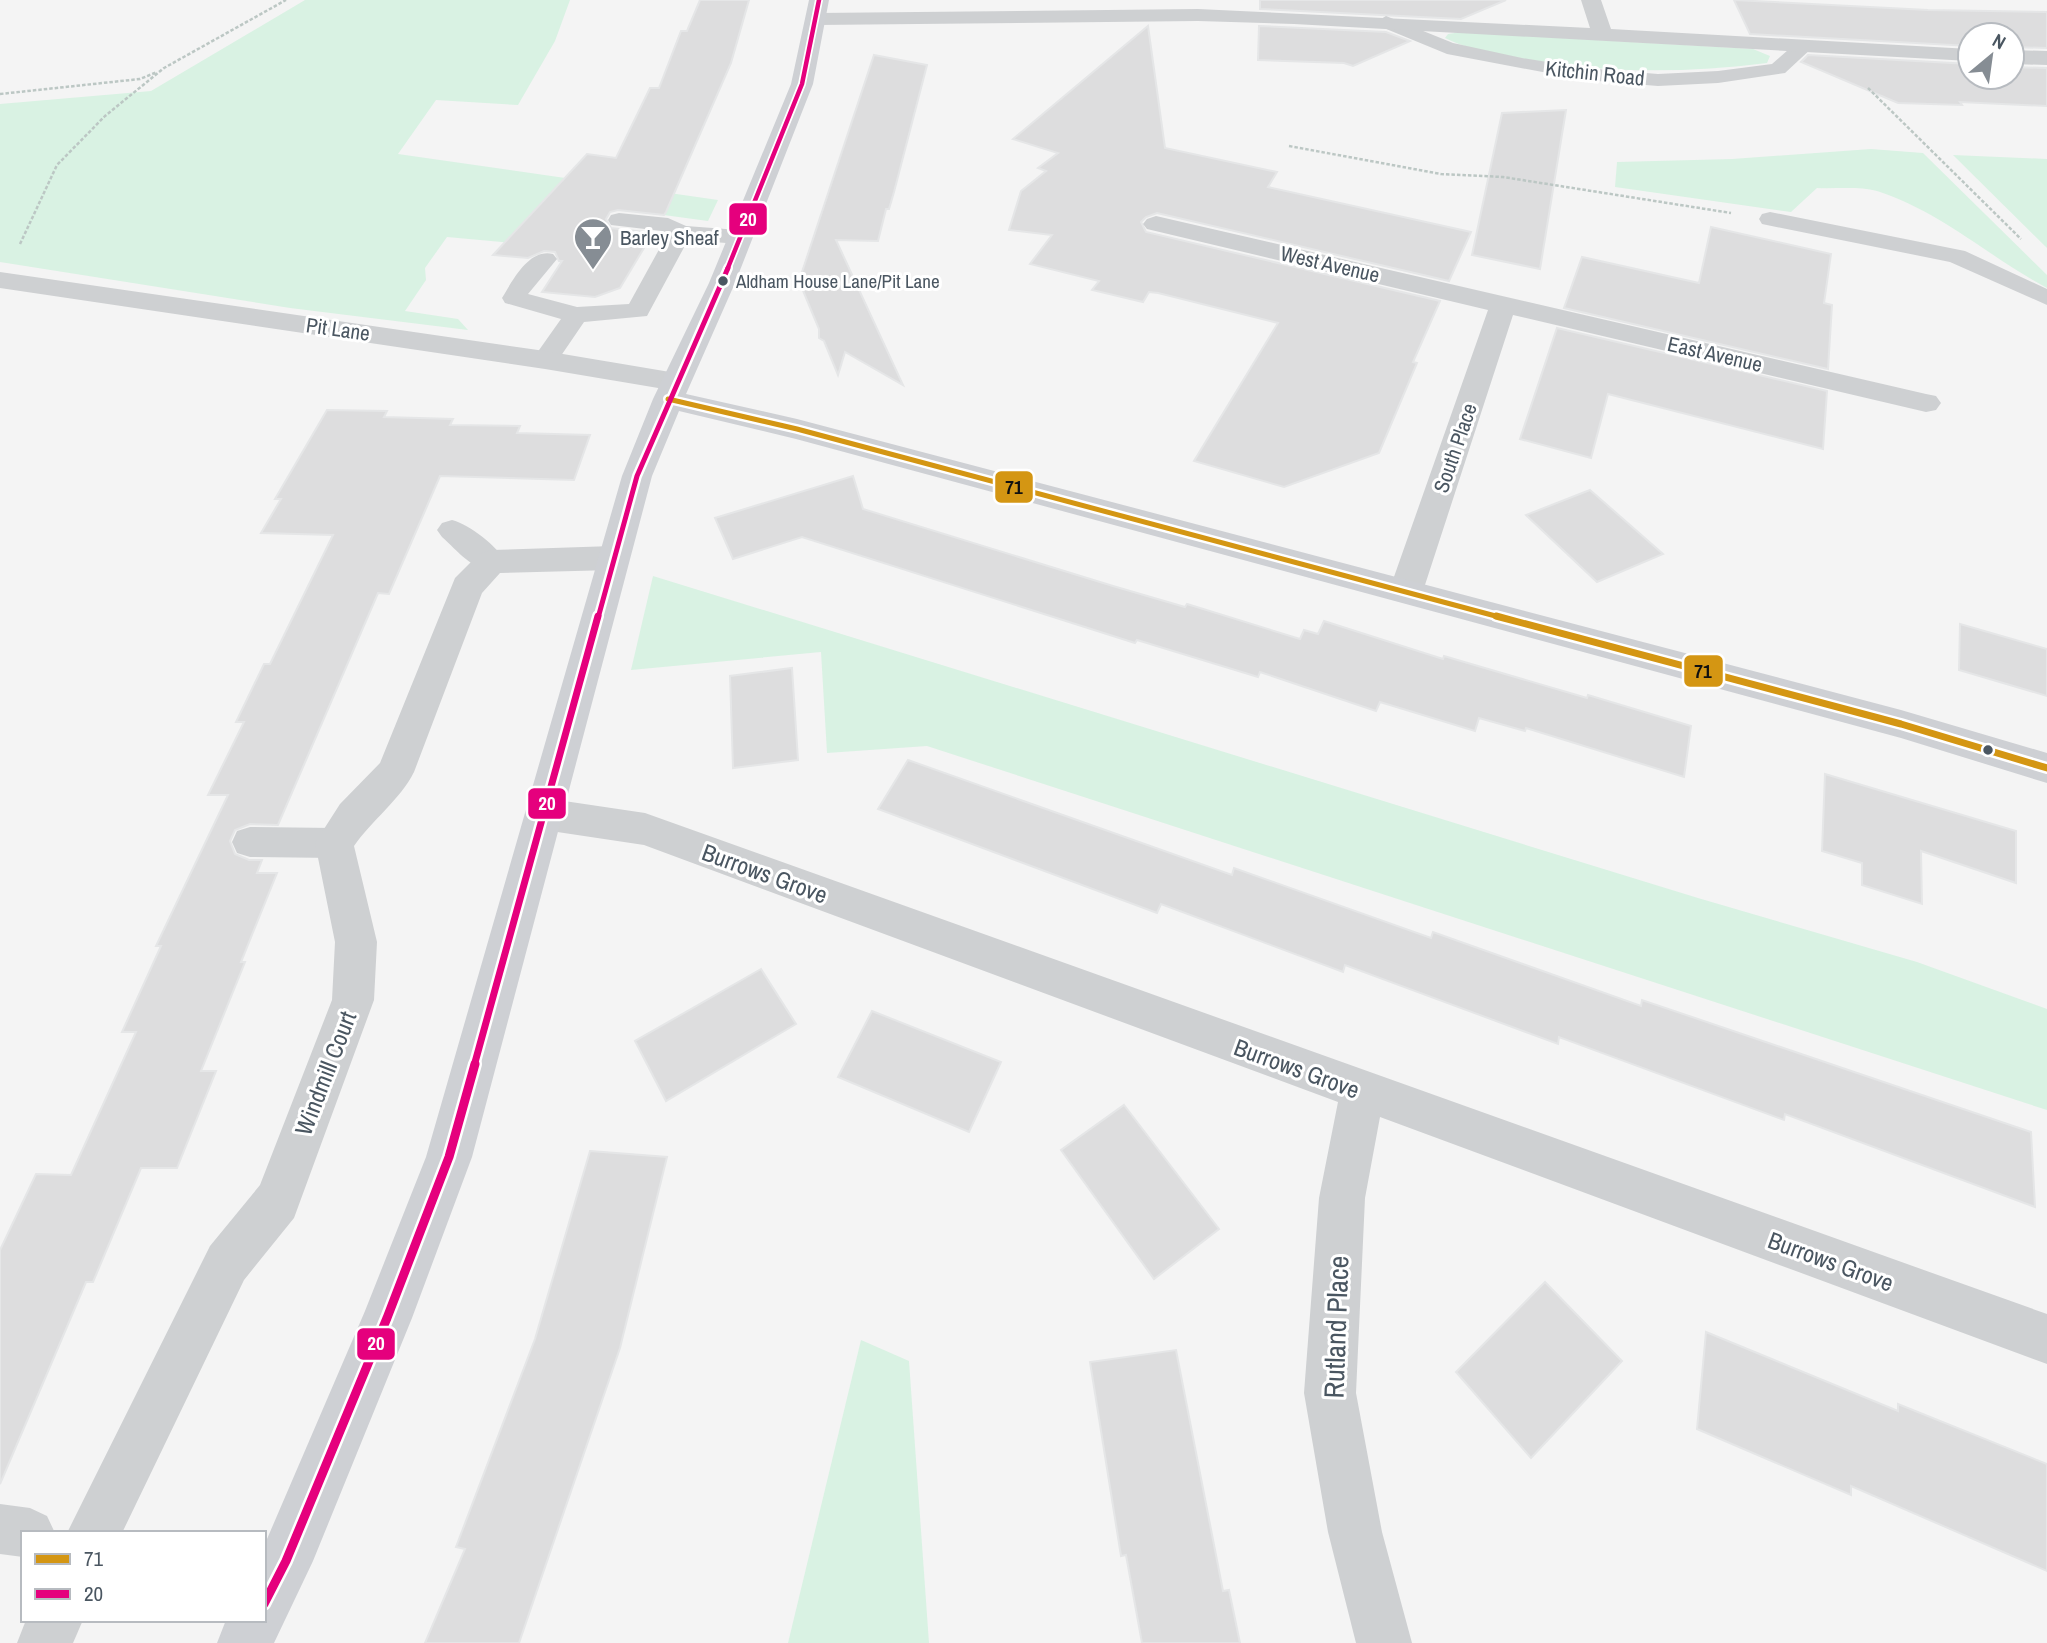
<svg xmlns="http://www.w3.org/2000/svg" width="2047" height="1643" viewBox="0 0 2047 1643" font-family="'Archivo Narrow',sans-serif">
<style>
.green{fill:#d9f2e3}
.building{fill:#ddddde;stroke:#e5e6e7;stroke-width:2}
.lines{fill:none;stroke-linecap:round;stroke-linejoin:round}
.path{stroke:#bcc7c4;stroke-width:2.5;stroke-dasharray:3.5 2;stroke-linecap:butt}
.lane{fill:#ced0d2;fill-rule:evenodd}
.street{fill:#ced0d2;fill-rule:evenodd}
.secondary{fill:#ced0d4;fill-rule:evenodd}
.bus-1-far1-casing{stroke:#fff;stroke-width:10}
.bus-1-casing{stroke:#fff;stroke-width:12}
.bus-2-far3-casing{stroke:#fff;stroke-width:8}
.bus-2-far2-casing{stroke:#fff;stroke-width:10}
.bus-2-far1-casing{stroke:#fff;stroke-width:12}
.bus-2-casing{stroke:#fff;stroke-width:14}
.bus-1-far1{stroke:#d49613;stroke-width:5}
.bus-1{stroke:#d49613;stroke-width:7}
.bus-2-far3{stroke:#e5007d;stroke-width:4.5}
.bus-2-far2{stroke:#e5007d;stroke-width:5}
.bus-2-far1{stroke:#e5007d;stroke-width:7}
.bus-2{stroke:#e5007d;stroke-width:9}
.bus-dot{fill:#4a5661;stroke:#fff;stroke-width:2.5}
.labels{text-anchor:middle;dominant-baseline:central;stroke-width:6;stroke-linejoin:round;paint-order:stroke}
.far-bus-label{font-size:19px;fill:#4a5661;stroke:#fff;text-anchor:start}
.far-street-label{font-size:21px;fill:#4a5661;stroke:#fff}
.far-poi-label{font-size:21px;fill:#4a5661;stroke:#fff;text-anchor:start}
.street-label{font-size:24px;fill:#4a5661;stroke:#fff}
.near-street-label{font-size:28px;fill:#4a5661;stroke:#fff}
.line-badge{stroke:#fff;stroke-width:2.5}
.badge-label{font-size:19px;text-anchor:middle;font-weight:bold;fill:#fff}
.pale-badge-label{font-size:19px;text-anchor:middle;font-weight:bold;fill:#111}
</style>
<rect width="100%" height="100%" fill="#f4f4f4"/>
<g class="green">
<polygon points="305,0 570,0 555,41 518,105 436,100 398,154 718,200 708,221 612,208 545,246 447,237 425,268 426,280 405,311 458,319 468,330 290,308 0,262 0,104 151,91"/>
<path d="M1461 32 1753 49 1770 56 1767 63C1678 74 1589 74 1501 54 1482 50 1462 47 1445 38L1448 34Z"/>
<path d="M1871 149 1923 153 2047 275V288C1989 257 1940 211 1877 191 1859 186 1835 189 1817 188L1791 212 1615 187 1617 162 1732 159Z"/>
<polygon points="1953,155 2047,159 2047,248"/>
<polygon points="653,576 1698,898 1917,962 2047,1009 2047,1110 927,746 827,753 821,652 631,670"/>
<polygon points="861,1340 909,1361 929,1643 788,1643"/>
</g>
<g class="building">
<polygon points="700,0 749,0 731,63 666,212 664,215 618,210 610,212 606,219 611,228 653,233 620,288 595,297 542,292 562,261 559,261 555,252 544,251 528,258 493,255 587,154 616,158 650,88 659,88 681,31 687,31"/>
<polygon points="1260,0 1506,0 1461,19 1260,9"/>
<polygon points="1734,0 1928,10 2047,12 2047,48 2012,47 2012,35 1970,35 1970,46 1750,34"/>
<polygon points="1148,26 1165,148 1277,172 1268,187 1471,232 1449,281 1157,213 1146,217 1141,222 1146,232 1440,301 1413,362 1417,363 1379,453 1284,487 1194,461 1278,323 1158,293 1149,292 1143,302 1092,290 1099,281 1030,264 1052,235 1009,230 1021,191 1046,171 1038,168 1058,153 1013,139"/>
<polygon points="1259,26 1386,32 1410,41 1353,66 1344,63 1258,60"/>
<polygon points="874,55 927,65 894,192 889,209 886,209 878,241 836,240 903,385 845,352 838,375 824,341 819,338 819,329 799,281"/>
<polygon points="1808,55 1970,64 1970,77 2012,77 2012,67 2047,68 2047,106 1960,102 1962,105 1898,103 1801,62"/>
<polygon points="1566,110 1540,269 1472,255 1502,113"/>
<polygon points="1711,227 1831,254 1824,303 1832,305 1828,369 1564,308 1582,257 1699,283"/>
<polygon points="1557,328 1827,391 1823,449 1608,394 1591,458 1520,439"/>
<polygon points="327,410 387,411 384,417 453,419 450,425 520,426 517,433 590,435 574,480 440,476 389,594 378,593 278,825 250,824 235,830 230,841 235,854 249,860 262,860 257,873 277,873 241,962 245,962 201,1071 216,1071 177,1168 141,1168 93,1282 86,1282 0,1484 0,1250 36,1174 71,1175 136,1032 122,1032 161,946 156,946 228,795 208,795 244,722 236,722 264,664 270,664 333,535 261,533 281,499 275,499"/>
<polygon points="853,476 863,509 1113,586 1185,607 1187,604 1300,639 1304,630 1318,634 1324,621 1443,659 1444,656 1587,698 1588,695 1691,726 1684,777 1526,728 1525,731 1479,718 1475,731 1380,702 1376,711 1260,672 1258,677 1137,640 1135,643 802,537 733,559 715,518"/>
<polygon points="1590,490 1663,554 1597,582 1526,515"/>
<polygon points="1960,624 2047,649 2047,696 1959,670"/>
<polygon points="792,668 798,760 733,768 730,676"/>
<polygon points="908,760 1232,875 1234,868 1431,938 1433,932 1641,1006 1642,1000 2031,1132 2035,1207 1785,1114 1784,1120 1559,1037 1558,1044 1345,965 1343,972 1161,904 1157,913 878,809"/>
<polygon points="1825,774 2016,831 2016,883 1921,851 1922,904 1862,885 1862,863 1822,851"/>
<polygon points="761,969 796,1024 666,1101 635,1041"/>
<polygon points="872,1011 1001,1062 969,1132 838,1077"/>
<polygon points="1124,1105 1219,1229 1154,1279 1061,1150"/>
<polygon points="590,1151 667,1157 620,1348 519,1643 425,1643 465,1549 456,1547 535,1339"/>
<polygon points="1545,1282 1622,1361 1531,1458 1456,1372"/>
<polygon points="1706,1332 1898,1411 1898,1404 2047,1464 2047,1571 1851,1486 1851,1495 1697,1429"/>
<polygon points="1176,1350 1223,1591 1229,1590 1240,1643 1142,1643 1126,1555 1121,1556 1090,1362"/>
</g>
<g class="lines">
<g class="path">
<polyline points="1868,88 2021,239"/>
<polyline points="0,94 140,79 157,72"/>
<polyline points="1289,146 1441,174 1503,177 1731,213"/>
<polyline points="20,244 57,165 105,116 164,68 286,0"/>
</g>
<g class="lane">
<polygon points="1386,16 1453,43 1522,58 1585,68 1658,74 1718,71 1772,64 1796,43 1810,43 1813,47 1785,73 1718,83 1658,86 1585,80 1447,54 1379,26 1376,22"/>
<polygon points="1770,212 1965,251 2047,289 2047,305 1950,262 1762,224 1759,219 1762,214"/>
<path d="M619 213 668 218 686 226 739 230 747 232 751 237 747 242 739 244 688 240 647 316 584 322 554 366 545 368 536 366 532 360 561 319 505 303 502 298C513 280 529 248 553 254L557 259 528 294 577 307 629 304 667 235 662 231 611 225 608 220 611 215Z"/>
<path d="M452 520C470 525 496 545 506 562L502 570C478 577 459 552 442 537L437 530 442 523Z"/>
<polygon points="250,827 334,828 347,832 352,843 347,854 334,858 250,857 237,853 232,842 237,831"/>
<polygon points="0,1504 30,1508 47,1516 55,1533 23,1533 23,1557 0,1554"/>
</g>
<g class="street">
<polygon points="1581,0 1601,0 1611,29 1970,49 1970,61 1294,24 1198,21 817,25 810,23 807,19 810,15 817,13 1198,9 1590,28"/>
<polygon points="2012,50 2047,51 2047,65 2012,64"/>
<polygon points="1156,216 1926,394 1936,396 1941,403 1936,410 1926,412 1513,315 1423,591 1418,600 1406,603 1394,600 1389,591 1488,310 1147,229 1143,224 1147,219"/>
<polygon points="0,272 545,351 676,373 686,376 690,382 686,388 676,391 545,369 0,288"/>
<path d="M613 546 625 550 629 558 625 566 613 570 500 573 482 593 414 772C400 800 372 820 354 846L377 942 374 1000 294 1218 244 1280 122 1533H67L210 1246 260 1185 332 1000 335 942 315 843 340 804 380 763 455 578 479 554 491 550Z"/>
<polygon points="544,798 645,813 2047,1314 2047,1364 1380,1117 1365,1198 1356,1393 1382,1532 1412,1643 1356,1643 1328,1532 1304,1393 1319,1198 1338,1102 644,845 544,830 530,825 525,814 530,803"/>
<polygon points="26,1620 83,1620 73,1643 17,1643"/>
</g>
<polygon class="secondary" points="809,0 829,0 813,84 735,283 686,394 797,419 1901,710 2047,753 2047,783 1901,738 796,439 679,411 652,476 472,1157 412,1318 313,1561 274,1643 217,1643 226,1620 264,1620 264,1546 365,1311 426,1157 622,476 653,399 709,283 791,84"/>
<defs>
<polyline id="bus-1-far1" points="668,399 797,429 1503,618"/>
<polyline id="bus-1" points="1496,616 1901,724 2047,768"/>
<polyline id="bus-2-far3" points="727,270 802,84 819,0"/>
<polyline id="bus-2-far2" points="598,618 637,476 728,268"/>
<polyline id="bus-2-far1" points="474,1066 598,616"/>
<polyline id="bus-2" points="264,1604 286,1561 387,1318 449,1157 475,1064"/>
</defs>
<use href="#bus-1-far1" class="bus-1-far1-casing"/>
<use href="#bus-1" class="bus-1-casing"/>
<use href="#bus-2-far3" class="bus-2-far3-casing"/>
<use href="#bus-2-far2" class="bus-2-far2-casing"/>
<use href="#bus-2-far1" class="bus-2-far1-casing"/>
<use href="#bus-2" class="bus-2-casing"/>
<use href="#bus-1-far1" class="bus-1-far1"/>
<use href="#bus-1" class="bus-1"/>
<use href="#bus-2-far3" class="bus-2-far3"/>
<use href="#bus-2-far2" class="bus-2-far2"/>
<use href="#bus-2-far1" class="bus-2-far1"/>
<use href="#bus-2" class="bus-2"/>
</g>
<defs>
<symbol id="bar-pin" viewBox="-11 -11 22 30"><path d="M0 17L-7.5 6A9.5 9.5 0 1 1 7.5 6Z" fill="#868d94" stroke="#fff"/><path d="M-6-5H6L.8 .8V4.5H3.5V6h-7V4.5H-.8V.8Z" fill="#fff"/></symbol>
</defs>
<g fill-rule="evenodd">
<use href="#bar-pin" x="571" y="215" width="44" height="60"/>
</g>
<g class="bus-dot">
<circle cx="723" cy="281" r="6"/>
<circle cx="1988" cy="750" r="6"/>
</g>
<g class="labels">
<g class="far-bus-label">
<text x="736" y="281">Aldham House Lane/Pit Lane</text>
</g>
<g class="far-street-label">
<text transform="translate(1595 73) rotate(6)">Kitchin Road</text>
<text transform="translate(1330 264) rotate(13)">West Avenue</text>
<text transform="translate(338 329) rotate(8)">Pit Lane</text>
<text transform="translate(1715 354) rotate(13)">East Avenue</text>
<text transform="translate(1455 448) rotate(-71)">South Place</text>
</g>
<g class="far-poi-label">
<text x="620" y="237">Barley Sheaf</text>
</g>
<g class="street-label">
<text transform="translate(765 873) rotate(20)">Burrows Grove</text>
<text transform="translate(1297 1068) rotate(20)">Burrows Grove</text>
<text transform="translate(325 1073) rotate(-69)">Windmill Court</text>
<text transform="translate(1831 1261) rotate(20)">Burrows Grove</text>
</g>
<g class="near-street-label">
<text transform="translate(1336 1327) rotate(-88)">Rutland Place</text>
</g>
</g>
<g class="line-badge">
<rect x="728" y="202" width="40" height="34" rx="7" fill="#e5007d"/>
<rect x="994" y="470" width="40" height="34" rx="7" fill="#d49613"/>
<rect x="1683" y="654" width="41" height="34" rx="7" fill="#d49613"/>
<rect x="527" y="787" width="40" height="33" rx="7" fill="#e5007d"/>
<rect x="356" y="1327" width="40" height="34" rx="7" fill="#e5007d"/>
</g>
<g class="badge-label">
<text x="748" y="226">20</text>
<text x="547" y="810">20</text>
<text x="376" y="1350">20</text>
</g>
<g class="pale-badge-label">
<text x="1014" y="494">71</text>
<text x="1703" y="678">71</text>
</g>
<rect x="21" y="1531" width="245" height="91" fill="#ffffff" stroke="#b7bbc0" stroke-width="2"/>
<rect x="35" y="1554" width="35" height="10" fill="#d49613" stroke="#b7bbc0" stroke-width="2"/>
<text x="84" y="1566" font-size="21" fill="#4a5661">71</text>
<rect x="35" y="1589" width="35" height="10" fill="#e5007d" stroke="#b7bbc0" stroke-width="2"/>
<text x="84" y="1601" font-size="21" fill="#4a5661">20</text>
<g transform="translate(1991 56) rotate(29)"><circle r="33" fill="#ffffff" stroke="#b7bbc0" stroke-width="2"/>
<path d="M0-5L12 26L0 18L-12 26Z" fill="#868d94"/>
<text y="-10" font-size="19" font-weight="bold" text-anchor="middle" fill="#4a5661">N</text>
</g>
</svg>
